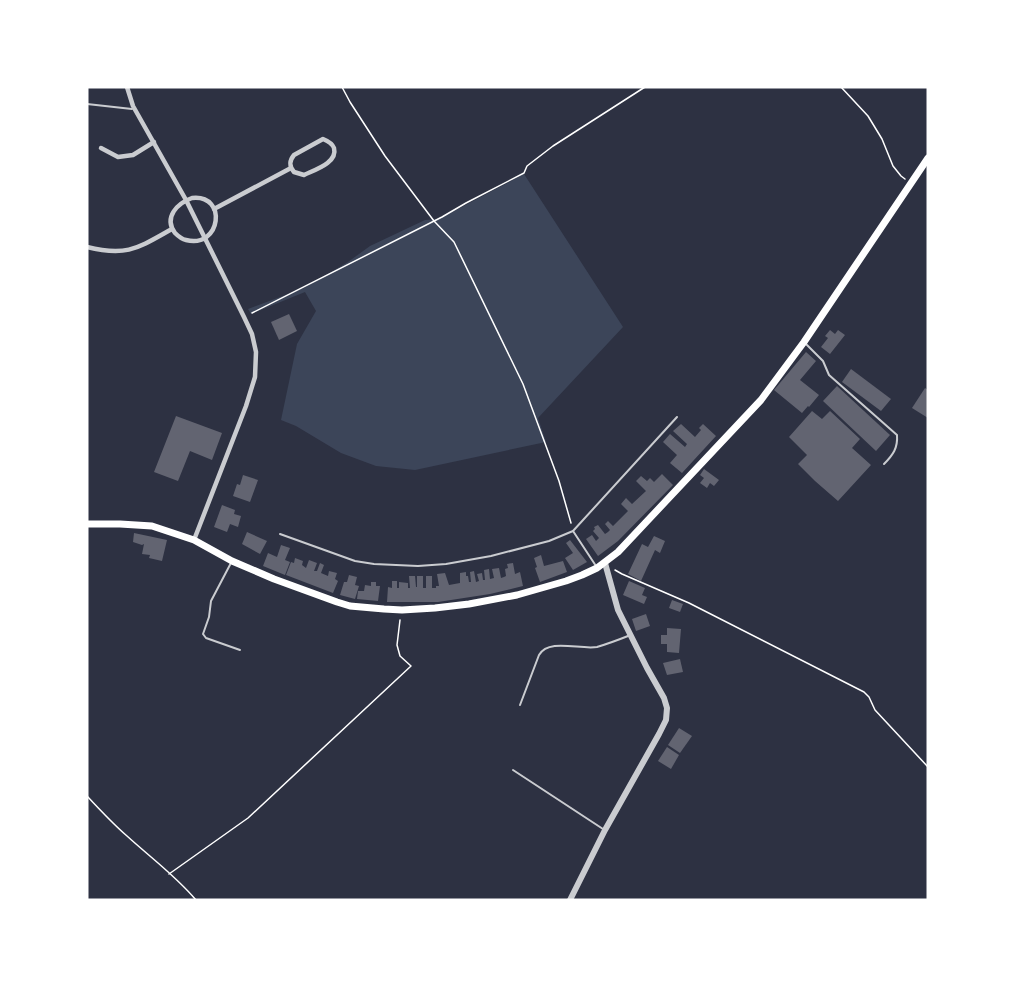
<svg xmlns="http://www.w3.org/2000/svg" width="1015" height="987" viewBox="0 0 1015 987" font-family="Manrope,sans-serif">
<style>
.green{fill:#3c4559}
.building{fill:#626471}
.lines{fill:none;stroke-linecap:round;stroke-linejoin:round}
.path{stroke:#fff;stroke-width:1.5}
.service{stroke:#caccd0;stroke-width:2}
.minor{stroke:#caccd0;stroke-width:4.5}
.tertiary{stroke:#caccd0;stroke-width:6}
.secondary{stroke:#fff;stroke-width:7}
</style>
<rect width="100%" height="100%" fill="#2d3142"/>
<polygon class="green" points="524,174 623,327 538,418 546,442 415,470 376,466 341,453 296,426 281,420 297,344 316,311 305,292 251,314 248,309 304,288 348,262 370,246 425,220 439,219"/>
<g class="building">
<polygon points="289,314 297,331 279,340 271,322"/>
<polygon points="830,330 835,334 838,330 845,335 830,354 821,347 828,338 825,336"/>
<polygon points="806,352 816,361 800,380 819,395 809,407 808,406 802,413 774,390"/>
<polygon points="851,369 891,399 881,411 842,382"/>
<polygon points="837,386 890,435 876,451 823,401"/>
<polygon points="925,388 928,390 928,418 912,408"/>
<polygon points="812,411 822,419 830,411 860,439 852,448 871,465 838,501 815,481 798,464 807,455 789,437"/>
<polygon points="176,416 222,433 212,460 190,451 178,481 154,472"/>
<polygon points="681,424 695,437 701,430 699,428 703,424 716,436 682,473 670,463 677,455 663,442 670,434 685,447 687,444 673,431"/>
<polygon points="704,469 719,480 714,486 710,483 707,488 700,483 704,478 700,475"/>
<polygon points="662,474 673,485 618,541 598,556 586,539 592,535 596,541 599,538 593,531 595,529 594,527 598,525 605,534 608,532 610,530 605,524 608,521 613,526 628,511 621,504 626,498 632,504 646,491 636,481 641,476 647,481 650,478 654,482"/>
<polygon points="243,475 258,480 250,502 233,496 237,484 240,485"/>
<polygon points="222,505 235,510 234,514 241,516 238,527 230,524 227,532 214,527"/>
<polygon points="247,532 267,541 260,554 242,544"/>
<polygon points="134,533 167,540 162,561 149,558 150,555 142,554 144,544 142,545 133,542"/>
<polygon points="654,536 665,541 660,553 655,550 641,581 628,574 642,544 648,547"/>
<polygon points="570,540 587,562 573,570 565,558 573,553 566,543"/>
<polygon points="281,545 290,548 285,560 290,562 285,575 263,566 268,553 277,557"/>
<polygon points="541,555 544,566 563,561 567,572 540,582 535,568 537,567 534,558"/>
<polygon points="295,558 303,561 302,565 306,568 309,560 317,563 314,571 317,571 320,563 324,565 321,573 328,576 329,571 337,573 335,579 338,581 333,593 286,575 291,562 294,563"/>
<polygon points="513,563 515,574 520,572 523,586 490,594 438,602 387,602 388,587 392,588 392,581 397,581 397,588 399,588 399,582 408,583 408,588 410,588 409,576 415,576 416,587 417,587 417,576 423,576 423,588 426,588 426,576 432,576 432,588 436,588 436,586 439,586 437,574 445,573 449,585 460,583 460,573 466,572 466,576 468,576 469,582 471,582 470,572 474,571 476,582 479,581 477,574 482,573 483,580 485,580 484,570 489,569 490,579 494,578 492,569 499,568 501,578 504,577 506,576 505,569 508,568 507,564"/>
<polygon points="349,575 357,577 355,585 359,586 355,599 340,595 344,582 347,582"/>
<polygon points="629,581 645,588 642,595 647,597 644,604 623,595"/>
<polygon points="371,582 376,582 376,586 380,586 378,601 357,599 358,591 364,591 365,585 371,586"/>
<polygon points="672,600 683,604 680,612 669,608"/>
<polygon points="646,614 650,626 636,631 632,619"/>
<polygon points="667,628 681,629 679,653 667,652 667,644 661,644 661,635 667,635"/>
<polygon points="680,659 683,672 667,675 663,663"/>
<polygon points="679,728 692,736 680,753 668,745"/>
<polygon points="667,747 679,755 671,769 658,761"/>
</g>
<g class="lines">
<g class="path">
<polyline points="342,87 350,102 385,156 434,221 454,242 523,384 559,481 571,523"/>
<polyline points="841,87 868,116 882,139 893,166 901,176 905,179"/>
<polyline points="252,313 442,217 466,203 524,173 527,166 553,146 645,87"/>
<polyline points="615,570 622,574 689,603 864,692 869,697 875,710 928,767"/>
<path d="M87 796C100 810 113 824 127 836 150 857 176 876 196 900"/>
<polyline points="169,874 248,818 411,666 400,656 397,645 400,620"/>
</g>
<g class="service">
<polyline points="87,104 132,109"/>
<path d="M806 344 823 361 829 375 897 435C898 448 893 455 884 464"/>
<polyline points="573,531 596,566"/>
<polyline points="280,534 355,561 374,564 418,566 446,564 491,556 549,541 573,531 677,417"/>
<polyline points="232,561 211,601 209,617 203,634 206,638 240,650"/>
<path d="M520 705 539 655C549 638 580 650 597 647 607 644 618 640 628 636"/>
<polyline points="513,770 603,829"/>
</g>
<g class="minor">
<polyline points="127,87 133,106 186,200 244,317 252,334 256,352 255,377 246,406 194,540"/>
<path d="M323 139C328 141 332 143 334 148 338 163 314 170 304 175L294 172C289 166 289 161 294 155Z"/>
<polyline points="101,148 118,157 133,155 154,142"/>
<path d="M192 198C228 194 221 249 186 240 181 239 178 236 175 233 163 217 178 203 192 198Z"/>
<polyline points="214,209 291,168"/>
<path d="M87 247C127 257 138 248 172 229"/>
</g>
<polyline class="tertiary" points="570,900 605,830 659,734 666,720 667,708 664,698 647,668 618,610 605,563"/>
<polyline class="secondary" points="87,524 120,524 152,526 194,540 232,561 274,579 337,602 350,606 384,609 402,610 435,608 469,604 517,595 566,581 582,575 597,568 618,552 761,400 804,342 928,158"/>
</g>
<rect width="1015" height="987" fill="none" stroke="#ffffff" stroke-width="177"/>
</svg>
